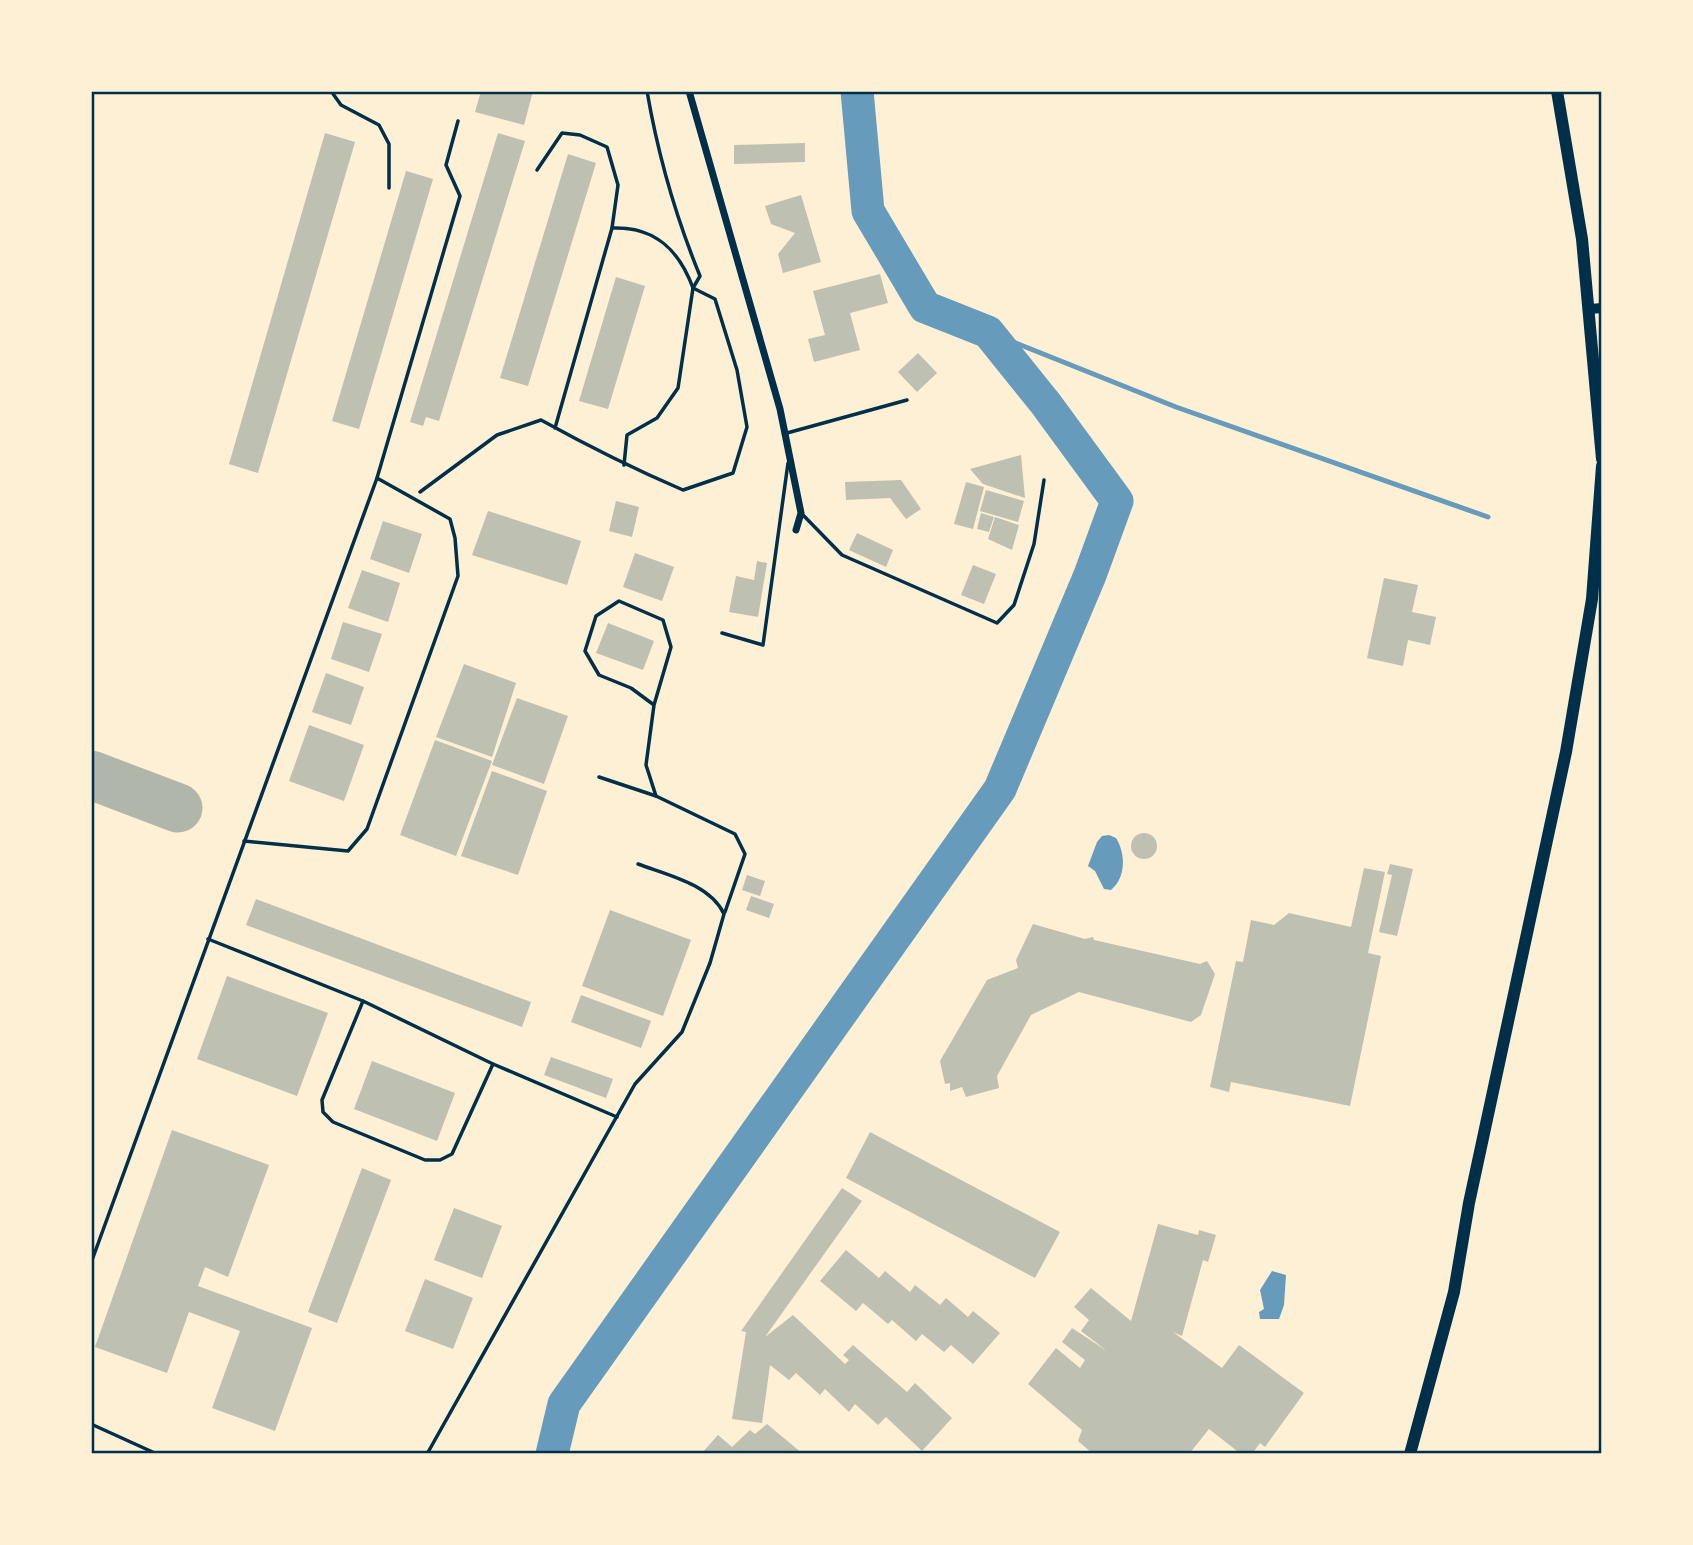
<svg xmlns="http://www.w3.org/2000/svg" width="1693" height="1545" viewBox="0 0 1693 1545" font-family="'IBM Plex Sans',sans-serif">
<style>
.water{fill:#669bbc}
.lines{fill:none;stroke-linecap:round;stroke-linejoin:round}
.stream{stroke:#669bbc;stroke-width:5}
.river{stroke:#669bbc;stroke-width:33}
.taxiway{stroke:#b1b6ab;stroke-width:49}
.building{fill:#bec0b2}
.path{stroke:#003049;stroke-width:3.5}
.service{stroke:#003049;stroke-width:3.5}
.minor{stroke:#003049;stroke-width:7}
.tertiary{stroke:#003049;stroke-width:10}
.primary{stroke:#003049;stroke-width:12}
.neatline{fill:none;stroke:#003049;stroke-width:2.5}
</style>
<rect width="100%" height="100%" fill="#fdf0d5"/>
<g class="water">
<path d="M1109 835 1116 838C1126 854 1126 878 1111 890L1104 889 1095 871 1088 866 1097 842 1102 836Z"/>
<polygon points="1272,1271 1286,1275 1284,1305 1279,1319 1260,1319 1259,1312 1264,1309 1260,1290"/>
</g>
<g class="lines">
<polyline class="stream" points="988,332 1176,407 1488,517"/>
<polyline class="river" points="552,1454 564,1404 1000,789 1090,575 1117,501 1046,404 988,332 925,307 868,211 857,91"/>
<polyline class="taxiway" points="91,775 178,808"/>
</g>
<g class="building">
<polygon points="481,91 533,91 524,125 475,112"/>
<polygon points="325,133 355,142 258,473 229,464"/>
<polygon points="498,133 525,141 439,421 426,417 423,426 410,422"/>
<polygon points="805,143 805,162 734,164 734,145"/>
<polygon points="568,154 596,163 528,386 500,378"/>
<polygon points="406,171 433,179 359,429 332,421"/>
<polygon points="801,195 821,262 783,273 778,254 795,233 771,224 765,206"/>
<polygon points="880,274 888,303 850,313 860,350 814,362 808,339 825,335 813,291"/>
<polygon points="616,277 645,286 608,409 579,401"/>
<polygon points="918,353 937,373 917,392 898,372"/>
<polygon points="1021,455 1025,498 983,484 970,469"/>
<polygon points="901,480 921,509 906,519 890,498 846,500 845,482"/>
<polygon points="966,482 984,487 973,529 954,524"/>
<polygon points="986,490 1024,501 1018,522 980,511"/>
<polygon points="616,501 639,507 632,537 609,531"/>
<polygon points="488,511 581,541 567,585 472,555"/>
<polygon points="981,513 994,517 989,532 977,529"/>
<polygon points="995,517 1019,525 1012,550 988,539"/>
<polygon points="383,521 422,534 409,573 370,559"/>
<polygon points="857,533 893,550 886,567 849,550"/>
<polygon points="635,553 674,567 662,601 623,587"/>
<polygon points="757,561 767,563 758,617 729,612 736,576 754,580"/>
<polygon points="973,565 996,574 984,604 961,595"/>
<polygon points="362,570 400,583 388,622 348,608"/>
<polygon points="1384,578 1418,585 1412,612 1436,617 1430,645 1408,640 1403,666 1367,658"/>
<polygon points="343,622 382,634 369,672 331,659"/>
<polygon points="608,623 654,641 643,670 596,653"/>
<polygon points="464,664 516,683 492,757 436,737"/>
<polygon points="326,673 364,687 351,725 312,712"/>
<polygon points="517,698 568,716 544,784 492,765"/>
<polygon points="309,725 364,745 344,801 289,781"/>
<polygon points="435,740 492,761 456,856 400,835"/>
<polygon points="492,771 547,791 518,875 461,856"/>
<circle cx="1144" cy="846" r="13"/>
<polygon points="1390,864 1413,869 1397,936 1379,932 1392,875 1387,874"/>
<polygon points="1364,868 1385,872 1368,953 1381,956 1350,1106 1231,1082 1229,1092 1210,1087 1236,961 1243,962 1251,920 1274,925 1289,913 1351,927"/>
<polygon points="747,875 765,881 760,896 742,890"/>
<polygon points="751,896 774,904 769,918 746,910"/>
<polygon points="256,899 531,1002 522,1027 246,925"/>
<polygon points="610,910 691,940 663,1016 582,986"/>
<polygon points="1033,924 1085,939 1093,937 1094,940 1200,964 1207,961 1215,974 1201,1015 1191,1022 1079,992 1031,1015 997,1076 999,1088 966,1097 962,1087 950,1091 950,1083 945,1084 940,1061 987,980 1018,968 1016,960"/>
<polygon points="227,976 328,1013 297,1096 197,1059"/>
<polygon points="581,995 651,1021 641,1048 571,1022"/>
<polygon points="551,1057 613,1079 606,1098 544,1075"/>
<polygon points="372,1061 455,1093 437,1141 354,1109"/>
<polygon points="172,1130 269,1165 228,1277 205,1267 198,1286 312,1328 275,1431 212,1408 240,1331 189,1312 167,1373 95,1347"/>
<polygon points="870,1132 1060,1232 1035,1278 846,1178"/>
<polygon points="362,1168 391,1180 337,1323 308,1312"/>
<polygon points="842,1188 862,1201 765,1337 793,1315 845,1364 849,1360 843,1355 853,1345 907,1392 915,1383 952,1418 922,1451 886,1417 878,1425 855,1404 849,1412 825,1389 820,1395 796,1373 789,1380 770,1365 762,1423 732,1419 746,1332 741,1331"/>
<polygon points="454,1208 502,1226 482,1278 434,1260"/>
<polygon points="1158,1224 1198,1235 1199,1230 1216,1235 1208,1262 1203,1260 1182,1336 1173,1332 1222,1368 1239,1345 1304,1393 1265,1447 1260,1443 1252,1454 1241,1454 1209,1429 1189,1454 1093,1454 1078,1441 1082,1430 1028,1384 1056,1348 1080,1368 1085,1360 1062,1342 1072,1328 1107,1351 1081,1331 1089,1320 1074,1307 1091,1288 1131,1321"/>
<polygon points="846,1250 879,1278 885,1271 910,1292 915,1285 940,1305 946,1298 968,1317 973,1311 1000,1333 973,1364 951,1345 944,1352 922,1334 916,1341 892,1320 888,1324 863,1303 856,1311 820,1281"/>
<polygon points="425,1279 473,1298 453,1349 405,1331"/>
<polygon points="767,1424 803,1454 701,1454 718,1435 732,1447 750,1430 755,1434"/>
</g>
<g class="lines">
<g class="path">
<polyline points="331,91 341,105 379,125 389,144 389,188"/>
<polyline points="537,170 562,133 580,135 607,147 618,185 612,228"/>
<path d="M624 465 627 435 657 418 678 388 693 288 700 276C675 215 658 155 647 91"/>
<path d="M420 492 497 435 541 420C588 446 634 469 683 490L733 473 747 427 737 370 715 299 693 288C679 250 655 226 612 228L555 428"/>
</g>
<g class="service">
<polyline points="787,433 907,400"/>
<polyline points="803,515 842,555 997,623 1014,605 1034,544 1044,480"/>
<polyline points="722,633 763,645 788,463"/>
<polyline points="654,705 631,688 599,675 585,651 596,616 619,601 663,620 671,647 654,705 646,765 656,796 735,834 745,854 725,912"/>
<polyline points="599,777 656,796"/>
<polyline points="244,841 348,851 367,829 458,576 455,538 450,519 377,478"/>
<polyline points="208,939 363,1001 493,1064 617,1117"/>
<polyline points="363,1001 322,1100 323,1112 333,1122 425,1160 440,1160 452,1154 493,1064"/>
<polyline points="91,1263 377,478 460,196 446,165 458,121"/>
<polyline points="91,1424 157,1454"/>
<path d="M427 1454 635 1084 682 1032 710 963 724 914C710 884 667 875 638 864"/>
</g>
<polyline class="minor" points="689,91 780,409 801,513 796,530"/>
<polyline class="tertiary" points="1590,309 1602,308"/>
<g class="primary">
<polyline points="1557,91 1582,239 1602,459"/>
<polyline points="1410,1454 1454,1292 1469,1203 1566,752 1592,599 1602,466"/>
</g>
</g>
<rect width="1693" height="1545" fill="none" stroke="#fdf0d5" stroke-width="186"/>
<rect x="93" y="93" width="1507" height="1359" class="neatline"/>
</svg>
